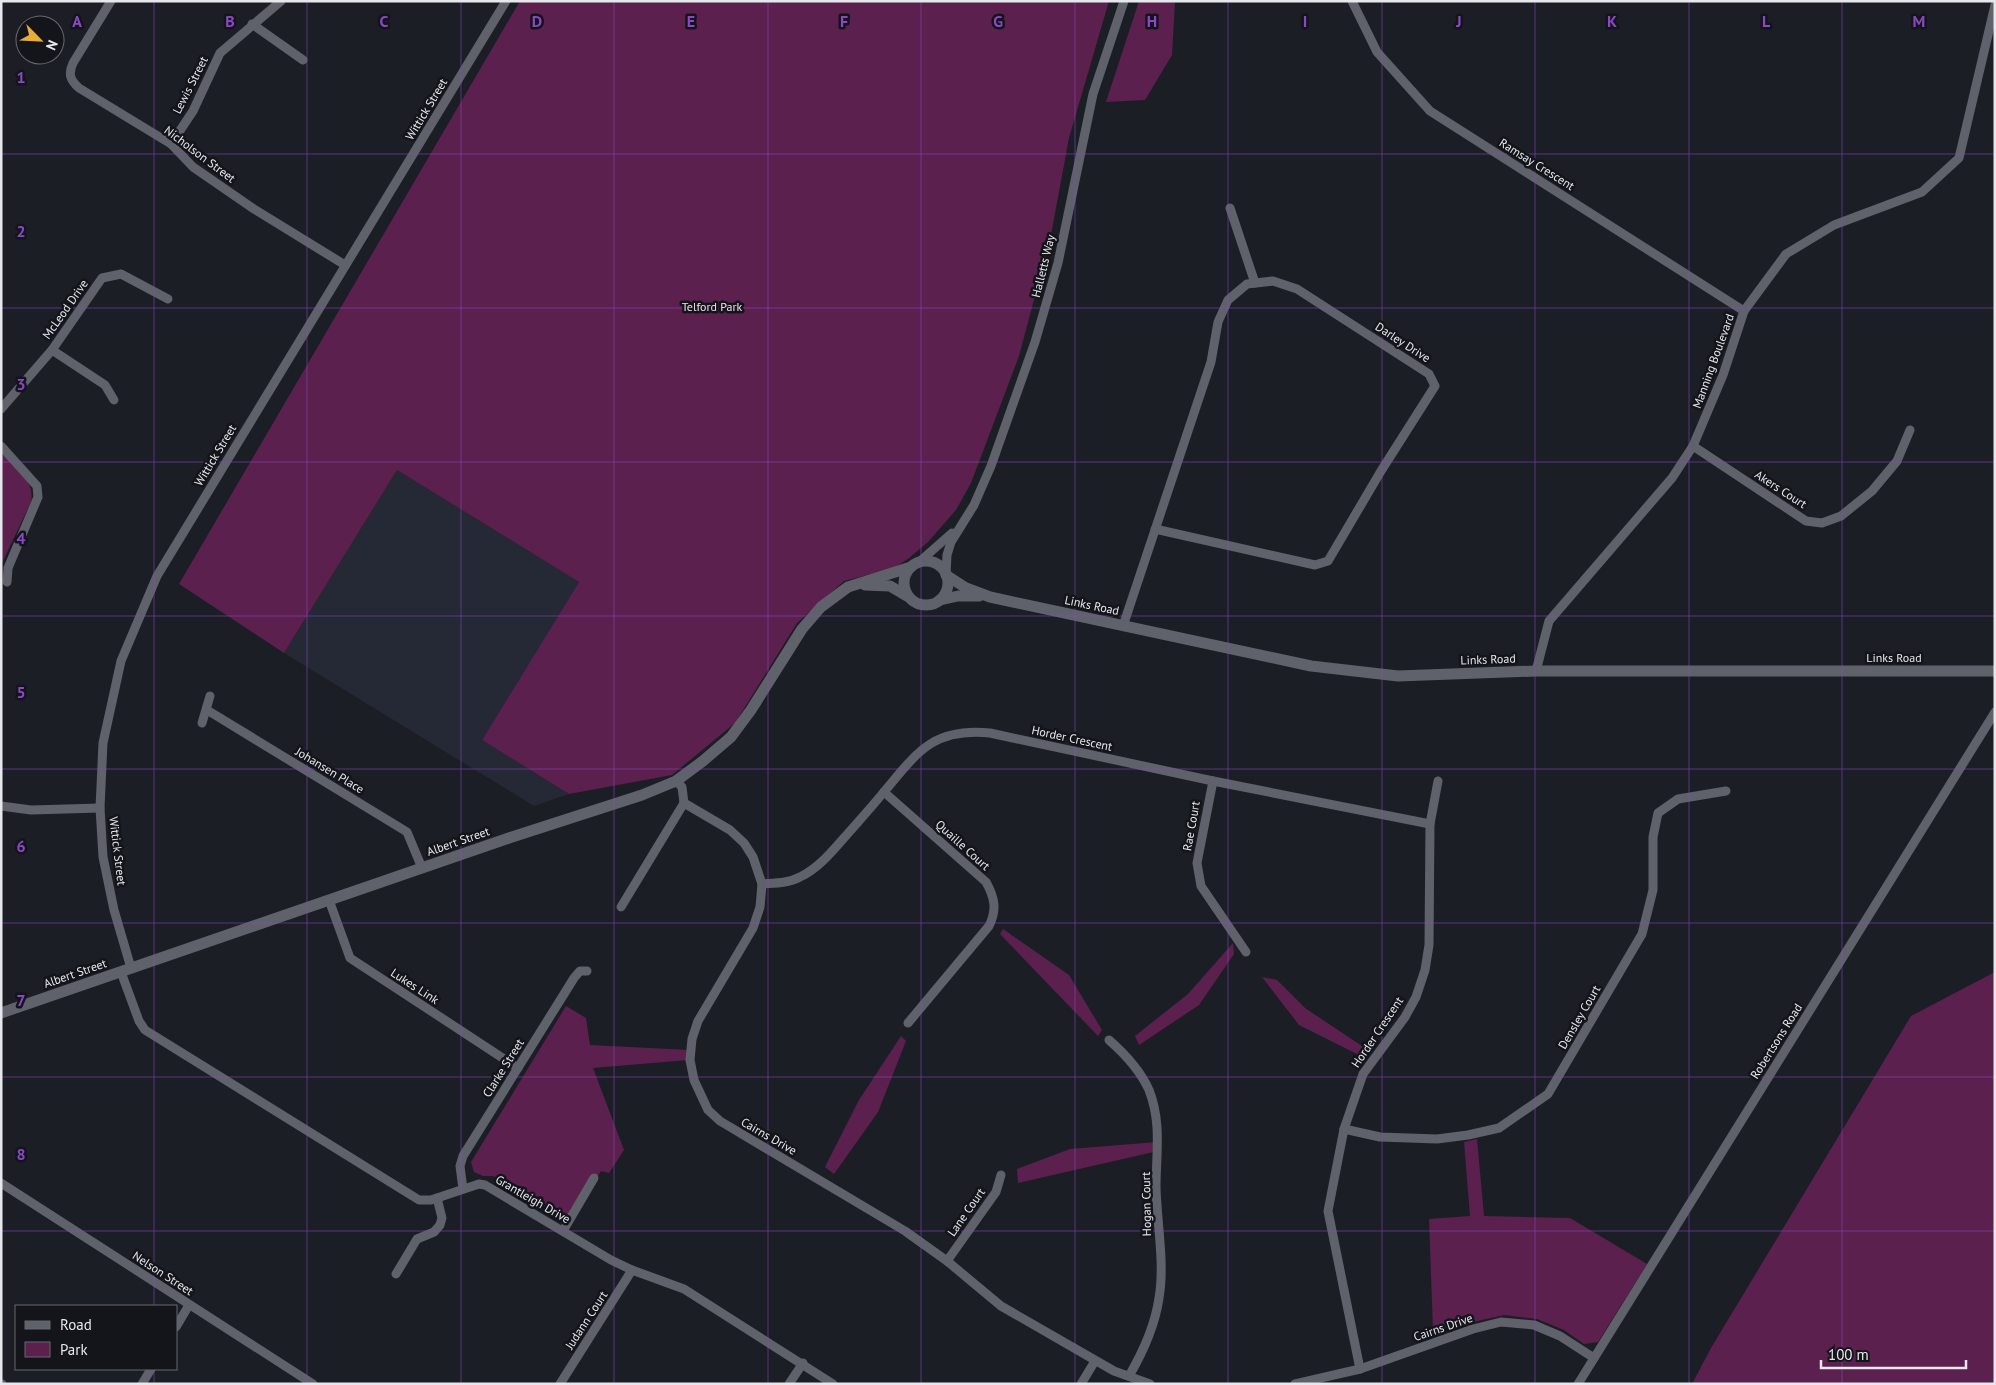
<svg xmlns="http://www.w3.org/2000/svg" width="1996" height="1385" viewBox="0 0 1996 1385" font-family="'PT Sans',sans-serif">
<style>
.built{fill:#252935}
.green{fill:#5b204e}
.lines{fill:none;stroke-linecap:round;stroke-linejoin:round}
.minor{stroke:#5f626a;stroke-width:9}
.tertiary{stroke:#5f626a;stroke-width:11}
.grid{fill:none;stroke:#8b48c6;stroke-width:1;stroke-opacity:0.55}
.labels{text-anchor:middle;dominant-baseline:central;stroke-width:5;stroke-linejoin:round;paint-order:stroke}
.street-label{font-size:12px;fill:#e6e8ec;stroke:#13151b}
.park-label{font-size:12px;fill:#f3ddec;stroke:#13151b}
.grid-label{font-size:16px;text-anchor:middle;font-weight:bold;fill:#8b48c6;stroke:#13151b;stroke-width:5;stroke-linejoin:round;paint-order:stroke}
</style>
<rect width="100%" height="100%" fill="#1c1e25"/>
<polygon class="built" points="397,470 579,582 482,740 569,794 534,806 284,653"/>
<g class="green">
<polygon points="520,1 1109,1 1069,138 1050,240 1019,356 971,483 956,510 928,542 909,558 894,568 844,581 797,623 735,723 672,775 569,794 482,740 579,582 397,470 284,653 179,584"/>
<polygon points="1139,1 1175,1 1172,55 1145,100 1106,102"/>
<path d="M1 452C16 467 35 479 31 502L1 565Z"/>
<polygon points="1003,929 1069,975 1102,1030 1098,1036 1000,934"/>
<polygon points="1233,943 1234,954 1199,1005 1139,1045 1135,1036 1188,994"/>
<polygon points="1995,972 1995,1384 1692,1384 1711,1348 1911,1016"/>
<polygon points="1262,977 1277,980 1305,1008 1371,1052 1367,1059 1299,1025"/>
<polygon points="566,1006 586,1018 590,1045 689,1050 688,1060 593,1068 624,1150 609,1173 601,1171 576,1213 571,1218 564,1219 493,1176 483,1176 474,1172 471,1162"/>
<polygon points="901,1036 906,1041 878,1112 834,1174 825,1167 859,1100"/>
<polygon points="1477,1139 1484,1216 1570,1218 1647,1264 1598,1342 1584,1344 1564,1330 1537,1319 1504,1315 1433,1331 1429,1219 1470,1216 1464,1142"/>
<polygon points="1157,1142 1158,1151 1018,1183 1017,1169 1070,1149"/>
</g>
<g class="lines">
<g class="minor">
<path d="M111 1 73 63C68 74 70 80 79 88L171 144 193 167 254 209 345 265"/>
<polyline points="1352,1 1377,52 1430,111 1744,311"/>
<polyline points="252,24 303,60"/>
<polyline points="171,144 193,111 220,53 281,1"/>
<polyline points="1230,208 1255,283"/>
<polyline points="52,350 105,385 114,400"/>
<polyline points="1,409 52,350 102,278 121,274 168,299"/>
<polyline points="1,446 37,486 38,497 8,568 7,582"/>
<polyline points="1693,446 1806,521 1822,523 1841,516 1872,491 1897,461 1910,430"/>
<polyline points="918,563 952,533"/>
<polyline points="946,574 947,555 951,542 974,505 991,466 1035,342 1058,263 1093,94 1124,1"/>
<polyline points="1123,626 1211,362 1218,322 1228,300 1247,284 1273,281 1297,289 1429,374 1435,386 1381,471 1328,561 1315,565 1155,529"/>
<polyline points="1536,671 1549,621 1672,478 1693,446 1723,375 1744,311 1786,254 1834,225 1922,192 1959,158 1995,5"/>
<polyline points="207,710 407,832 422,868"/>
<polyline points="202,723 210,696"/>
<polyline points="676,781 682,787 684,803 730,830 744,843 753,857 762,884 760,907 753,928 698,1021 692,1039 690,1060 694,1080 708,1110 720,1121 905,1231 947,1261 1001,1306 1114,1371 1150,1384"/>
<polyline points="1213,781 1197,863 1201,886 1246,952"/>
<path d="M884 792 986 882C995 898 997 910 989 926L908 1023"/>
<polyline points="1,806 31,810 100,808"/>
<path d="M762 884C775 883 789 883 800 877 817 869 830 854 843 839 856 824 870 809 883 793 916 754 932 727 990 733L1213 781 1430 824"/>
<polyline points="329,900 350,958 518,1068"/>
<polyline points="621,907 684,803"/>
<polyline points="131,968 114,910 103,857 100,808 103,743 121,661 157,576 506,1"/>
<polyline points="121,972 139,1021 145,1030 419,1200 431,1200 479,1184 485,1185 611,1260 632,1270 684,1289 833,1384"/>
<path d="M1109 1040C1125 1054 1140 1070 1149 1090 1162 1123 1156 1154 1156 1188 1157 1223 1165 1264 1159 1298 1155 1326 1143 1352 1129 1376"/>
<polyline points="1344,1129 1380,1137 1437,1139 1468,1135 1499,1128 1548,1094 1642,934 1653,890 1653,837 1658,813 1678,799 1726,791"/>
<polyline points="1,1183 313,1384"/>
<polyline points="463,1189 460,1166 463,1156 574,978 580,971 587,971"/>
<polyline points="563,1231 594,1178"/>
<polyline points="947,1261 996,1192 1001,1175"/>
<polyline points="396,1274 417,1239 434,1232 440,1225 442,1218 437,1198"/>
<polyline points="176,1327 189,1305"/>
<polyline points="1360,1369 1328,1211 1344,1129 1363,1074 1405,1017 1416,997 1425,970 1429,945 1430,824 1438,781"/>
<polyline points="1,1384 2,1384"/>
<polyline points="142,1384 151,1369"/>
<polyline points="560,1384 632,1270"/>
<polyline points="789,1384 803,1363"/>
<polyline points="1081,1384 1095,1361"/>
<polyline points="1295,1384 1360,1369 1473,1329 1501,1322 1534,1325 1560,1336 1594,1358"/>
<polyline points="1578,1384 1995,712"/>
</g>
<g class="tertiary">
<circle cx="926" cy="583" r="22"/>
<polyline points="946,575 966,588 990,597 1311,666 1398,676 1536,671 1995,671"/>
<polyline points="865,585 890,586 907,596"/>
<polyline points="940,600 958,596 979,596"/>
<polyline points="1,1013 512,837 642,795 676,781 703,761 731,737 751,710 802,629 821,607 848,587 911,567"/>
</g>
</g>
<path class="grid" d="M154 1V1306M307 1V1384M461 1V1384M614 1V1384M768 1V1384M921 1V1384M1075 1V1384M1228 1V1384M1382 1V1384M1535 1V1384M1689 1V1384M1842 1V1384M1 154H1995M1 308H1995M1 462H1995M1 616H1995M1 769H1995M1 923H1995M1 1077H1995M1 1231H1995M154 1369V1384"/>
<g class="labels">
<g class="street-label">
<text transform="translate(190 85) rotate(-63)">Lewis Street</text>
<text transform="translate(426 109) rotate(-59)">Wittick Street</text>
<text transform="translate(200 154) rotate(37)">Nicholson Street</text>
<text transform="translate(1537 164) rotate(32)">Ramsay Crescent</text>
<text transform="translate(1043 266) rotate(-76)">Halletts Way</text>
<text transform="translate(65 309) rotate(-55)">McLeod Drive</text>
<text transform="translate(1403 342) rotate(33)">Darley Drive</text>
<text transform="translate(1713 361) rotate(-70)">Manning Boulevard</text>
<text transform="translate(215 455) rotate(-59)">Wittick Street</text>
<text transform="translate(1781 489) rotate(33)">Akers Court</text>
<text transform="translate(1092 605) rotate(12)">Links Road</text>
<text x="1894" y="657">Links Road</text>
<text transform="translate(1488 659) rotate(-2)">Links Road</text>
<text transform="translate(1072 738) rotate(12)">Horder Crescent</text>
<text transform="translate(330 770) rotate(31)">Johansen Place</text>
<text transform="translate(1191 826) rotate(-80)">Rae Court</text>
<text transform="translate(458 841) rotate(-19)">Albert Street</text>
<text transform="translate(963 845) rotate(42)">Quaille Court</text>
<text transform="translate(118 851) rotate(83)">Wittick Street</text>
<text transform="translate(75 973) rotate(-19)">Albert Street</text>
<text transform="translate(415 986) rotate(33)">Lukes Link</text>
<text transform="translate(1579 1017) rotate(-60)">Densley Court</text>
<text transform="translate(1377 1032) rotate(-56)">Horder Crescent</text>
<text transform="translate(1776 1041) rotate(-58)">Robertsons Road</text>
<text transform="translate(503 1068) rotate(-58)">Clarke Street</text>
<text transform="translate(769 1136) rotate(30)">Cairns Drive</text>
<text transform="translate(533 1199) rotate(30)">Grantleigh Drive</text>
<text transform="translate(1146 1204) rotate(-91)">Hogan Court</text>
<text transform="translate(966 1212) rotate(-55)">Lane Court</text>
<text transform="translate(163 1273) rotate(33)">Nelson Street</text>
<text transform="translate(586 1320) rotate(-57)">Judann Court</text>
<text transform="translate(1443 1327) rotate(-19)">Cairns Drive</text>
</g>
<g class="park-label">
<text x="712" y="306">Telford Park</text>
</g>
</g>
<g class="grid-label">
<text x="77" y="27">A</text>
<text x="230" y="27">B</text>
<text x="384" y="27">C</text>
<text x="537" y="27">D</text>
<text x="691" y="27">E</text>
<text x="844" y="27">F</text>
<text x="998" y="27">G</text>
<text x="1152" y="27">H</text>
<text x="1305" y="27">I</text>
<text x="1459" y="27">J</text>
<text x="1612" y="27">K</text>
<text x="1766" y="27">L</text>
<text x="1919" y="27">M</text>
<text x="21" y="83">1</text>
<text x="21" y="237">2</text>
<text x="21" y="390">3</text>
<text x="21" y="544">4</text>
<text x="21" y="698">5</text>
<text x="21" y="852">6</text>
<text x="21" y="1006">7</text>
<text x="21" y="1160">8</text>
</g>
<rect width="1996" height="1385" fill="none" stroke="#e6e8ec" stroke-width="5"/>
<rect x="15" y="1305" width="162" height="65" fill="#13151b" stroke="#67696f"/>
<rect x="25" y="1321" width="25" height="8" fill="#5f626a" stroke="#67696f"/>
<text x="60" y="1330" font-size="15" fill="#e6e8ec">Road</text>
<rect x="25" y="1342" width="25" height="15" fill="#5b204e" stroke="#67696f"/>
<text x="60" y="1355" font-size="15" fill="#e6e8ec">Park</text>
<g transform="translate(40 40) rotate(114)"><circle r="24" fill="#13151b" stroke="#67696f"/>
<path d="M0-4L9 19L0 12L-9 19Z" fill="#e9ab38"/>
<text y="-8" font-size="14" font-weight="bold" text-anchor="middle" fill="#e6e8ec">N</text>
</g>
<path d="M1821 1360v8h145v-8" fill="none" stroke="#e6e8ec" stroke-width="2.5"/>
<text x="1828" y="1360" font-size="15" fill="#e6e8ec" stroke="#13151b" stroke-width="4" paint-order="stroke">100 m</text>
</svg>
